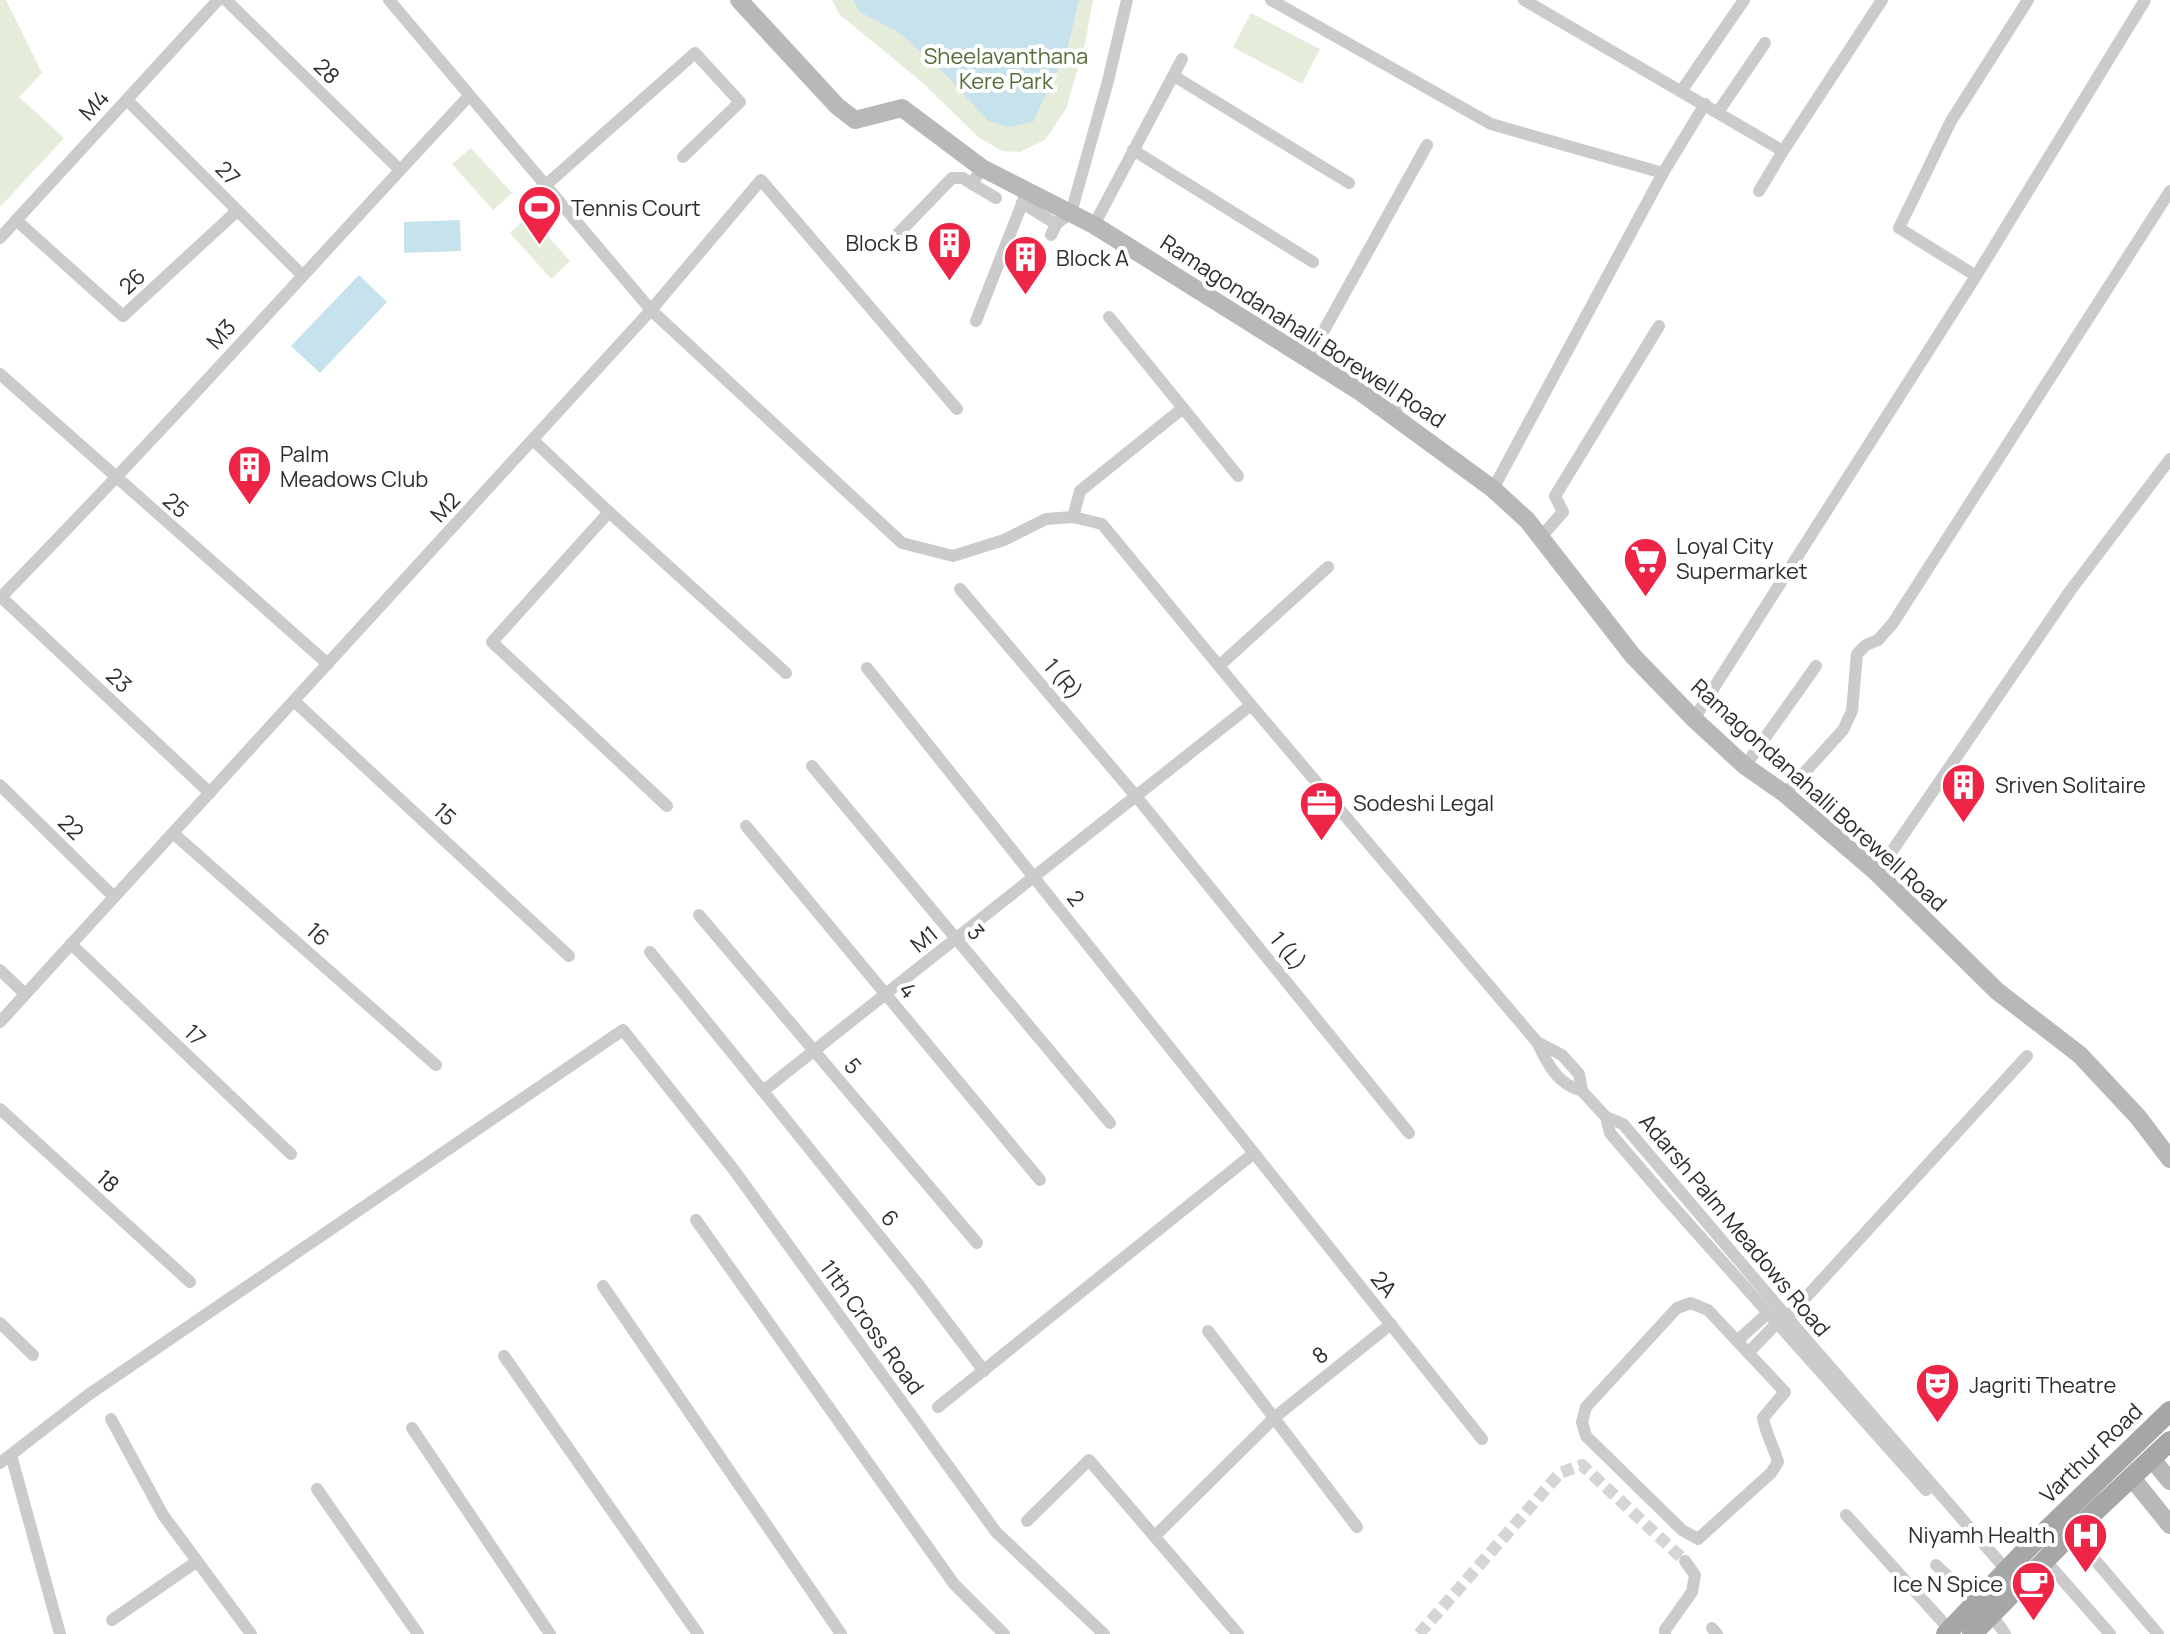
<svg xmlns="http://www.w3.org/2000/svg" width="2170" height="1634" viewBox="0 0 2170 1634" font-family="Manrope,sans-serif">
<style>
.green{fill:#e6ecda}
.water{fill:#c5e2ed}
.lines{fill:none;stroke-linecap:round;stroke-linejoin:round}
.street-tunnel{stroke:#d5d5d5;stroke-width:12;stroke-dasharray:12 6;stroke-linecap:butt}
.street{stroke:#cbcbcb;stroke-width:12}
.secondary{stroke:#b8b8b8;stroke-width:18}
.primary{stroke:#a6a6a6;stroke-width:20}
.labels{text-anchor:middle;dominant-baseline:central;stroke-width:8;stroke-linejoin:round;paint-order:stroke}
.park-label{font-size:22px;fill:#556c39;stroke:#fff}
.street-label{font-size:22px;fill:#2e2e2e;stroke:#fff}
.poi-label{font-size:22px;fill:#2e2e2e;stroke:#fff;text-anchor:start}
</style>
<rect width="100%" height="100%" fill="#fff"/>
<g class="green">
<polygon points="0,0 6,0 42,73 19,97 64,138 0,207"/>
<polygon points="832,0 1093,0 1085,44 1066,109 1045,140 1020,152 1002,151 978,137 922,82 840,15"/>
<polygon points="1251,13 1320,49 1302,84 1233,47"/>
<polygon points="471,148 512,193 493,210 452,164"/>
<polygon points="529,215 570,261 551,279 510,233"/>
</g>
<g class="water">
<polygon points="853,0 1079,0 1067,50 1033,122 1009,127 988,121 950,79 900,33 860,12"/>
<polygon points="460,220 461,251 404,253 404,222"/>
<polygon points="359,275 387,302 320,373 291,346"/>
</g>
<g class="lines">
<polyline class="street-tunnel" points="1419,1634 1560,1473 1582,1465 1685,1561"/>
<g class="street">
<polyline points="226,0 400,170"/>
<polyline points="389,0 651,310 761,180 957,409"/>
<polyline points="1271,0 1491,124 1663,173"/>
<polyline points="1524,0 1783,151 1882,0"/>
<polyline points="1174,76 1349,183"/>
<polyline points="1682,90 1744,0"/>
<polyline points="127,100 302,275"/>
<polyline points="1718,112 1765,43"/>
<polyline points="1133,150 1313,262"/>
<polyline points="547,184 695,53 740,102 683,157"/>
<polyline points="972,184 996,198"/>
<polyline points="1759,191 1783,151"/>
<polyline points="1022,203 1056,224"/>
<polyline points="16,220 123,316 237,211"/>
<polyline points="1094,225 1182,59"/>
<polyline points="1051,235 1057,223 1071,213 1108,81 1127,0"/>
<polyline points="0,238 218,0"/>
<polyline points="892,240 952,178 963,178 972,184 982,168"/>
<polyline points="1976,276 1899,228 1951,121 2028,0"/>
<polyline points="976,321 1027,191"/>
<polyline points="1308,359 1427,145"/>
<polyline points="0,374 328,664"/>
<polyline points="1359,391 1369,373"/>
<polyline points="1183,408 1238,476"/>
<polyline points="1392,415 1405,396"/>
<polyline points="533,440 609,512 492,642 667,806"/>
<polyline points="1493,489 1663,173 1705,104"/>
<polyline points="609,512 786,673"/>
<polyline points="1073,517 1080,491 1183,408 1109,317"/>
<polyline points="1540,538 1563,512 1555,496 1659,326"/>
<polyline points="960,589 1135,795 1409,1133"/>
<polyline points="0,596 210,793"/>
<path d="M1 597C161 434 313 263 469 96"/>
<polyline points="1220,665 1328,567"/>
<polyline points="867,668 1482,1439"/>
<polyline points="294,701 569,956"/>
<polyline points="1694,719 1976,276 2145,0"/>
<polyline points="812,766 1110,1123"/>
<polyline points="1745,766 1816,666"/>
<polyline points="0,785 114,897"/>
<polyline points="1785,794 1843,730 1852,711 1857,654 1866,645 1878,640 1893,623 2170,191"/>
<polyline points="746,826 1040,1180"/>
<polyline points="173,833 436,1065"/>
<polyline points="1877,873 2070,591 2170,459"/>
<polyline points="699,915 977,1243"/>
<polyline points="71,944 291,1154"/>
<polyline points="650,952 763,1091 1251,705"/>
<polyline points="0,970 25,994"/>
<path d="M0 1022 651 310 902 543 953 556 1004 540 1046 519 1073 517 1102 524 1251 705 1537 1042C1548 1065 1557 1084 1582 1091"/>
<polyline points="1537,1042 1562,1055 1579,1074 1582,1091 1606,1117 1623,1124 1804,1337 2009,1573"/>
<polyline points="763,1091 918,1284 984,1371"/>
<polyline points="0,1109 190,1282"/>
<polyline points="1606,1117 1610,1133 1664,1196 1926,1490"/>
<polyline points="696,1220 954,1584 1004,1634"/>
<polyline points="603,1286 841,1634"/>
<path d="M1691 1303 1708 1310 1785 1392 1763 1418C1767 1437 1773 1445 1778 1462L1771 1473 1698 1539 1682 1530 1586 1436 1582 1422 1586 1407 1677 1308Z"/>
<polyline points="1787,1318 2027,1056"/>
<polyline points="0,1323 33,1355"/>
<polyline points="1208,1331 1357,1527"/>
<polyline points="1737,1341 1767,1314"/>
<polyline points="1748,1353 1776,1324"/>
<polyline points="504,1356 698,1634"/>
<polyline points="938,1407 1254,1153"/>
<polyline points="111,1419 163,1515 251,1634"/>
<polyline points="412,1428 550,1634"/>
<polyline points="11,1455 60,1634"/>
<polyline points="0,1463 88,1395 623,1030 734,1170 996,1532 1104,1634"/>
<polyline points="317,1489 418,1634"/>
<polyline points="1846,1515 1950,1630"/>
<polyline points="1027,1521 1089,1460 1238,1634"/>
<polyline points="2072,1533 2158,1634"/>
<polyline points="1155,1536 1275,1417 1391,1324"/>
<polyline points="2045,1560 2110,1634"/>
<polyline points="1936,1565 1969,1596"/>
<polyline points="1992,1615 2005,1634"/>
<polyline points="112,1620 196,1562"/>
<polyline points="1712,1628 1717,1634"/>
<polyline points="1665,1634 1665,1630 1692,1592 1695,1575 1685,1561"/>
</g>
<g class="secondary">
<polyline points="739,0 837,106 855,120 902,108 982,168 1094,225 1359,391 1493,489 1527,520 1633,656 1694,719 1745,766 1785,794 1877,873 1997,991 2080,1055 2138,1117 2170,1159"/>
<polyline points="2151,1458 2170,1481"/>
<polyline points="2132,1478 2170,1525"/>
</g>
<g class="primary">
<polyline points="1946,1634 2028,1548 2170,1411"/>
<polyline points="1972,1634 2072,1533 2170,1441"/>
</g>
</g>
<defs>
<symbol id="stadium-pin" viewBox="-11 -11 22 30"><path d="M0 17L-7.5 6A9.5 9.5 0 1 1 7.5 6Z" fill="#ef2547" stroke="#fff"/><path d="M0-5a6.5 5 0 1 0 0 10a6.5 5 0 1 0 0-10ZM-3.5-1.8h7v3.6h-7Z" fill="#fff"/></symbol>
<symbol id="building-pin" viewBox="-11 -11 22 30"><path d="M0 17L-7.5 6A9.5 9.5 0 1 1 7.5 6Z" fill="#ef2547" stroke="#fff"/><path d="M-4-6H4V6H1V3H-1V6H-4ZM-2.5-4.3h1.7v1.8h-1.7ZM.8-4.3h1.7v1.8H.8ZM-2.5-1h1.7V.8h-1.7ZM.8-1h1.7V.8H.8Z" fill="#fff"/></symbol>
<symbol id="supermarket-pin" viewBox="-11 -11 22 30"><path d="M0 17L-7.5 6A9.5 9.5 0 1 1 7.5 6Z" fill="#ef2547" stroke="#fff"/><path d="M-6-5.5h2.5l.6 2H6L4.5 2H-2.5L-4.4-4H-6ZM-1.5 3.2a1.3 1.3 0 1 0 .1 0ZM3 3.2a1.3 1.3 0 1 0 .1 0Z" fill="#fff"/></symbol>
<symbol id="office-pin" viewBox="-11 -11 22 30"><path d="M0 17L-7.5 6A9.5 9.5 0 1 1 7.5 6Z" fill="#ef2547" stroke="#fff"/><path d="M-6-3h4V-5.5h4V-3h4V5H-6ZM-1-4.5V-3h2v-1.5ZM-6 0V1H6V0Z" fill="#fff"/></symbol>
<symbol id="theatre-pin" viewBox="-11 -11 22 30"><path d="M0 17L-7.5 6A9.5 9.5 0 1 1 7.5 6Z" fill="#ef2547" stroke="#fff"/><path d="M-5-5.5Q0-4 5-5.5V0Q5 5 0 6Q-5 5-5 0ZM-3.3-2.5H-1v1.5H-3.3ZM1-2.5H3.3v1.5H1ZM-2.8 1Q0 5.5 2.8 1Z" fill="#fff"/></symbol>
<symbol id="hospital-pin" viewBox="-11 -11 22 30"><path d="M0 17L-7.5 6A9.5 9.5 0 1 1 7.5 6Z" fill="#ef2547" stroke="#fff"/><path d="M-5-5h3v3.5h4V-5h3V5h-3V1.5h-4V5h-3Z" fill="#fff"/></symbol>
<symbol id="cafe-pin" viewBox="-11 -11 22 30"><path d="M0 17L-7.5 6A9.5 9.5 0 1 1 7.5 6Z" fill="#ef2547" stroke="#fff"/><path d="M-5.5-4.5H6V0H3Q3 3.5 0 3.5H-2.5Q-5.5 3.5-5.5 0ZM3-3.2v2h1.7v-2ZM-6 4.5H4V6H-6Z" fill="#fff"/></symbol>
</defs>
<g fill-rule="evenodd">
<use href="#stadium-pin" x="514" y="182" width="51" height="69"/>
<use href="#building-pin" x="924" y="218" width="51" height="69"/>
<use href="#building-pin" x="1000" y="232" width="51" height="69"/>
<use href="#building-pin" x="224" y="442" width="51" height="69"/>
<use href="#supermarket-pin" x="1620" y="534" width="51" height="69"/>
<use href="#building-pin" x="1938" y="760" width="51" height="69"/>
<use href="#office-pin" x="1296" y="778" width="51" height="69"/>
<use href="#theatre-pin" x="1912" y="1360" width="51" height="69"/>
<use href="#hospital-pin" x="2060" y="1510" width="51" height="69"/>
<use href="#cafe-pin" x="2008" y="1558" width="51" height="69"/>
</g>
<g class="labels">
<g class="park-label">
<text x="1006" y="56">Sheelavanthana<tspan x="1006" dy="25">Kere Park</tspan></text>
</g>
<g class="street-label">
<text transform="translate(327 71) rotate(44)">28</text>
<text transform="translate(94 105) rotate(-47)">M4</text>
<text transform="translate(228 173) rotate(45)">27</text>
<text transform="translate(132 281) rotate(-43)">26</text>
<text transform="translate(1303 331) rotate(33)">Ramagondanahalli Borewell Road</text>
<text transform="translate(221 334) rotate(-48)">M3</text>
<text transform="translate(176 505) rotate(41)">25</text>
<text transform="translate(445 507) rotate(-47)">M2</text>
<text transform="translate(1063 679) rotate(50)">1 (R)</text>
<text transform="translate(119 680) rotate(43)">23</text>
<text transform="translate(1819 795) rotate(42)">Ramagondanahalli Borewell Road</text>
<text transform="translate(445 814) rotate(43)">15</text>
<text transform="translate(71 827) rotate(44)">22</text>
<text transform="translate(1076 898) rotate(51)">2</text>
<text transform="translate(976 932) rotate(50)">3</text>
<text transform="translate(318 934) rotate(42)">16</text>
<text transform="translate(924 939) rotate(-39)">M1</text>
<text transform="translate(1288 951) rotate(51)">1 (L)</text>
<text transform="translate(908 990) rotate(50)">4</text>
<text transform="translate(195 1035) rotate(44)">17</text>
<text transform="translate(853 1066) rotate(50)">5</text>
<text transform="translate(108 1181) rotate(42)">18</text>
<text transform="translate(890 1218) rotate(51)">6</text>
<text transform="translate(1735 1225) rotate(50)">Adarsh Palm Meadows Road</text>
<text transform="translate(1384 1284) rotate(51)">2A</text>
<text transform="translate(872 1327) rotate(54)">11th Cross Road</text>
<text transform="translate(1320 1355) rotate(-39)">8</text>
<text transform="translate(2091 1453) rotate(-44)">Varthur Road</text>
</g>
<g class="poi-label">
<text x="571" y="208">Tennis Court</text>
<text x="918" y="243" text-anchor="end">Block B</text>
<text x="1056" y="258">Block A</text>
<text x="280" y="454">Palm<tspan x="280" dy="25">Meadows Club</tspan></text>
<text x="1676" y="546">Loyal City<tspan x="1676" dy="25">Supermarket</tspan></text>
<text x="1995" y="785">Sriven Solitaire</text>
<text x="1353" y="803">Sodeshi Legal</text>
<text x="1969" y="1385">Jagriti Theatre</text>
<text x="2055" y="1535" text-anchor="end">Niyamh Health</text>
<text x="2003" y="1584" text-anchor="end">Ice N Spice</text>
</g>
</g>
</svg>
